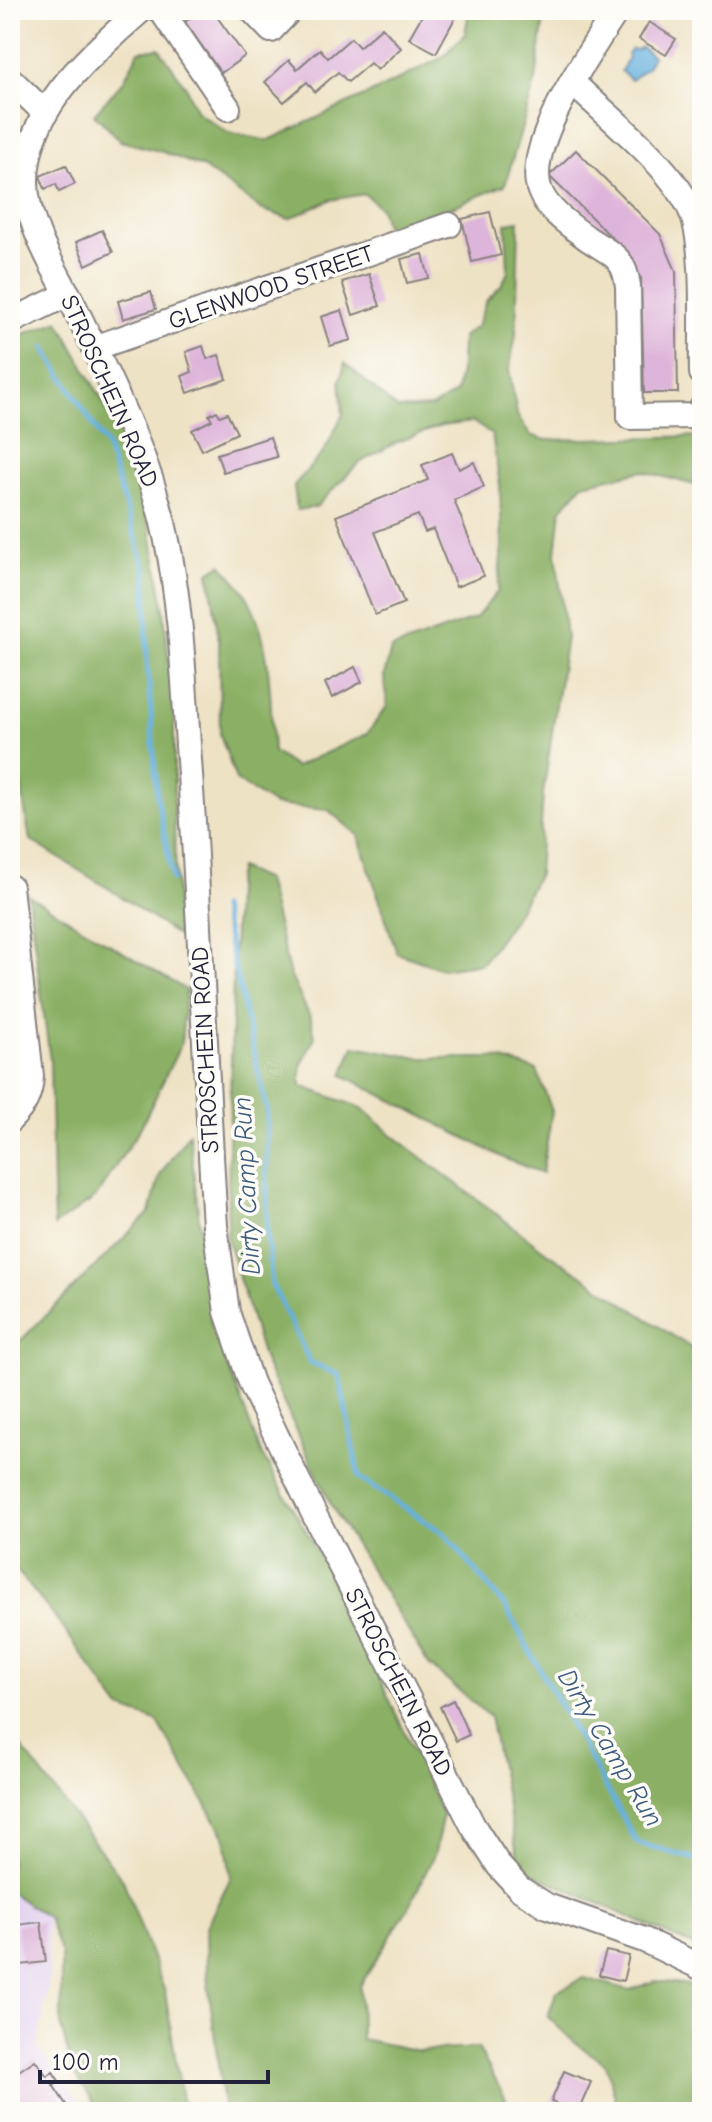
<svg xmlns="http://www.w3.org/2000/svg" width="712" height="2122" viewBox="0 0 712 2122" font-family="'Comic Neue',sans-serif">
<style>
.built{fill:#e4d3f1}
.forest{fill:#8bb065;stroke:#566950;stroke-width:2}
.water{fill:#65b0de;stroke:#44698c;stroke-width:2}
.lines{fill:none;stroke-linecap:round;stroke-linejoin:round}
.stream{stroke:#65b0de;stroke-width:5}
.building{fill:#deb5da}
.minor-casing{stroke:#888280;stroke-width:28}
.minor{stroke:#fff;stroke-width:24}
.labels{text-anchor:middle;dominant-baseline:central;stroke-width:7;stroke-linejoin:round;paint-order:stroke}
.street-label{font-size:24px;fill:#22223b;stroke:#fdfcf7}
.water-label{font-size:26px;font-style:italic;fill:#3d5b7c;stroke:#fdfcf7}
</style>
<rect width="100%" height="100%" fill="#fdfcf7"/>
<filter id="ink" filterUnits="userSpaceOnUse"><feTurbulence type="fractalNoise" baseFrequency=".0125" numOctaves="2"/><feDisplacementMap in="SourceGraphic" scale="16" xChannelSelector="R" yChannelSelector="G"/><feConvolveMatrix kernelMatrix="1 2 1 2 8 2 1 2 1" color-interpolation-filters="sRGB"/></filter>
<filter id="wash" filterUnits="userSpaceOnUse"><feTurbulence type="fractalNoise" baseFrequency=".006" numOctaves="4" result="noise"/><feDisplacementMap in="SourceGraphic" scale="32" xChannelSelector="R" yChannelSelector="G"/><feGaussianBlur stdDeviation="1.8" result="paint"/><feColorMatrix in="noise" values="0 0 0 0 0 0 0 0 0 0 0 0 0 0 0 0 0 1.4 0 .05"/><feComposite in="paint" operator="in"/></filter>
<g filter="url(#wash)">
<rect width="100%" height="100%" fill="#eee2c4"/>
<polygon class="built" points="10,1892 47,1918 49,1981 37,2048 89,2112 10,2112"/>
<g class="forest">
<polygon points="469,10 545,10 536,79 505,185 388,234 380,208 365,194 330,200 289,219 261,209 204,168 163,152 121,141 94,114 123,82 139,51 159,48 185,85 197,112 228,133 267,141 388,85 441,58 465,34"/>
<path d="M519 221 516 335 509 370 517 415 530 435 546 440 702 436V487L642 471 583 484 561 510 556 553 566 637 543 794 538 874 515 917 482 963 442 969 397 953 358 835 328 810 274 805 236 780 220 734 219 640 209 572 221 564C227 571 235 579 241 587 273 632 270 700 273 752L295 767 367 734 387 706 384 676 391 649 476 618 498 591 502 546 500 485 492 435 473 422 441 426 397 442 359 463 316 507 297 510 294 485 324 452 343 414 340 381 345 363 397 409 432 407 456 393 461 366 462 337 477 326 486 301 501 286 508 272 506 223Z"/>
<path d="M59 321 126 444 151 532 163 601 174 716V818L178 936 111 890 30 840C18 779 15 719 13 657 9 551 10 445 10 339Z"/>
<polygon points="239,868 266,880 290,975 311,1019 315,1037 301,1066 301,1086 362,1108 391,1134 545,1251 702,1355 702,1950 520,1868 490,1717 429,1665 331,1505 264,1361 227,1238 235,885"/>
<polygon points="28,895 186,990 181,1044 141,1127 95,1198 54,1226 50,1060"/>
<polygon points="354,1046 419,1058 496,1058 537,1070 552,1111 542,1173 508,1160 343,1075"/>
<polygon points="189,1133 211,1322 261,1453 328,1569 443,1814 435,1853 410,1905 360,1986 361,2039 419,2051 478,2048 513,2112 224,2112 207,1974 206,1927 231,1877 225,1837 157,1721 120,1708 58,1621 10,1562 10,1351 150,1212 160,1175"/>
<polygon points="10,1732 123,1880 165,1992 184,2112 100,2112 73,2071 61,2027 61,1954 48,1918 10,1892"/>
<polygon points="584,1978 630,1990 654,1981 692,1985 702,1995 702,2112 619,2112 606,2064 574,2042 548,2017 556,1992"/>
</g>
<polygon class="water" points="641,47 653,56 647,67 631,80 621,71 628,58 627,54 632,49 637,50"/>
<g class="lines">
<g class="stream">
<polyline points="44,347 106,445 146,571 147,658 157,796 173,880"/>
<polyline points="221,908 267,1110 267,1234 272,1285 310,1362 339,1375 359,1478 445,1534 504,1605 637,1843 702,1861"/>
</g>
</g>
<g id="blocks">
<g class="building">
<polygon points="202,10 212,10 245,56 221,73 185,22"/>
<polygon points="425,10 459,11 436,53 409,38"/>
<polygon points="649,22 676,39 666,55 639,39"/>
<polygon points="382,27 401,48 377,70 370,63 348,82 338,72 315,92 307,82 284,102 265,82 289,60 297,69 320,49 328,58 351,38 359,47"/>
<polygon points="576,150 660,234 676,271 678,393 644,393 641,278 621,281 615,268 633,258 549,176"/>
<polygon points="66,165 75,184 59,192 56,184 45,189 40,176"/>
<polygon points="490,212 501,255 472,262 462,219"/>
<polygon points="102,230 113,252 86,265 76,242"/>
<polygon points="423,254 429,278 407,283 401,259"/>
<polygon points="369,274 380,306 353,315 342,282"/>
<polygon points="151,292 156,309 123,319 118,301"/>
<polygon points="342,310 351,340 330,346 321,317"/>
<polygon points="203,346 207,359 219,355 227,379 188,393 182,376 192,372 186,352"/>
<polygon points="217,411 220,416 227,413 237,433 202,450 192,430 212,420 209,415"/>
<polygon points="270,437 277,457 223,472 217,454"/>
<polygon points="452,453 459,469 474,462 484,487 454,500 484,576 456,587 433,529 425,532 418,515 375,532 404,603 375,615 336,516 428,480 422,465"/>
<polygon points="355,667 362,682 332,698 325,683"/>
<polygon points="453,1700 469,1735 456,1741 440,1707"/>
<polygon points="41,1922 46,1962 21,1965 16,1925"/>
<polygon points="606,1951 629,1956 623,1981 599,1975"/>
<polygon points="35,2060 47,2076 53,2072 59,2081 53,2085 71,2112 26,2112 10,2089 10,2077"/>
<polygon points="564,2071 591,2082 578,2112 551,2102"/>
</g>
</g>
</g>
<g filter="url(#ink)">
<use href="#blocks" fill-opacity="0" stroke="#888280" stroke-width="2"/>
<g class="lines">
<defs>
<g id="minor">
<path d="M141 10C90 56 26 107 26 182 26 225 56 271 75 308 110 382 149 455 166 536 183 614 184 695 190 774 200 925 206 1076 215 1226L227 1312 251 1383 313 1512 473 1826 499 1866 520 1889 547 1906 644 1940 702 1968"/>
<polyline points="161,10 228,108"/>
<polyline points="252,10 271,30 290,10"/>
<path d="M617 10C593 48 522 146 540 191 547 210 571 226 587 238 610 254 624 255 628 286L630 417 693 416 699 415 702 408"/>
<polyline points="10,79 45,113"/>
<path d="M572 82C608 117 674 168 692 213 706 249 701 331 702 373"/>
<polyline points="10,322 68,294"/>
<polyline points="94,348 449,225"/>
<path d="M10 887 31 1076C30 1096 24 1106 10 1120"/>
</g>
</defs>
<use href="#minor" class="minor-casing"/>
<use href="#minor" class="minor"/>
</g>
</g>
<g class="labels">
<g class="street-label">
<text transform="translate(271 287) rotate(-19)">GLENWOOD STREET</text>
<text transform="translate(110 391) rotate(66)">STROSCHEIN ROAD</text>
<text transform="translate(205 1050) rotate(-93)">STROSCHEIN ROAD</text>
<text transform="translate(399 1682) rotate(63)">STROSCHEIN ROAD</text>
</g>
<g class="water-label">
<text transform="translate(247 1186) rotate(-93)">Dirty Camp Run</text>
<text transform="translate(610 1748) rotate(59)">Dirty Camp Run</text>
</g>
</g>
<rect width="712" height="2122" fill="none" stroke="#fdfcf7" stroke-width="40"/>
<path d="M40 2070v12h228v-12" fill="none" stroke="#22223b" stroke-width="4"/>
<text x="52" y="2070" font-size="24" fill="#22223b" stroke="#fdfcf7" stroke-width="6" paint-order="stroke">100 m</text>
</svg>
